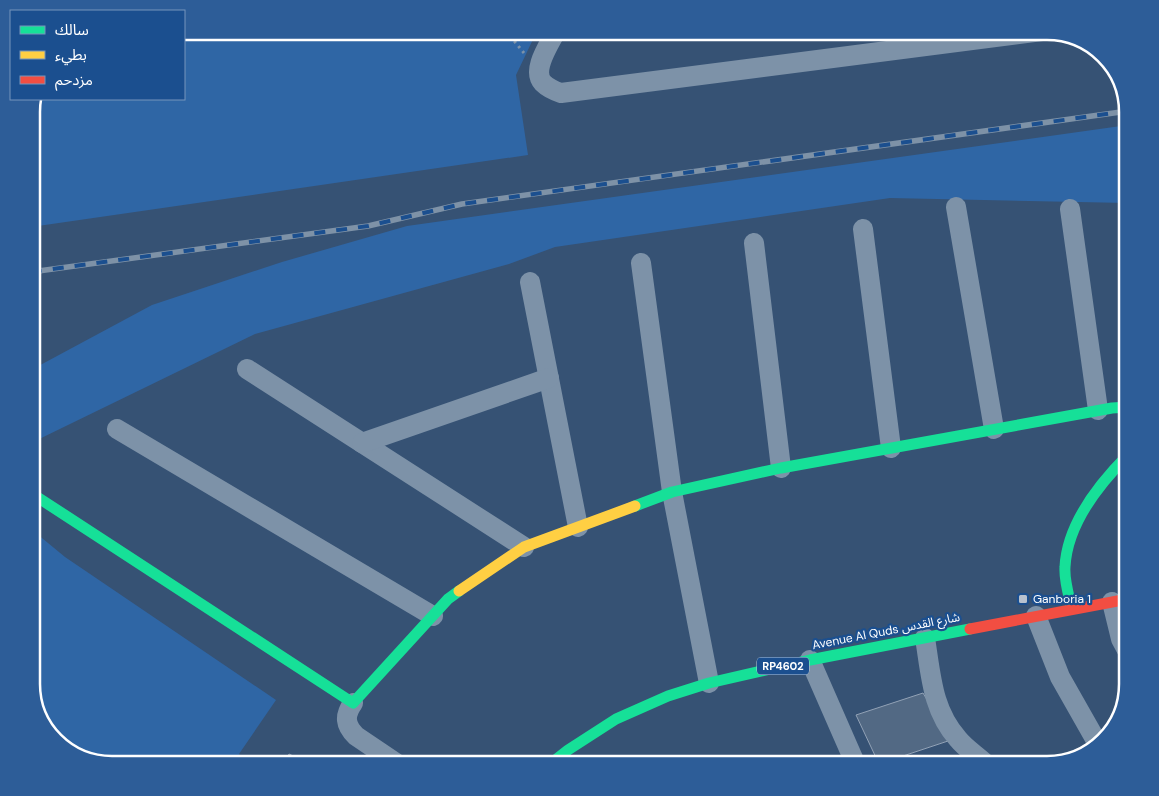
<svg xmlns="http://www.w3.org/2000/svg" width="1159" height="796" viewBox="0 0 1159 796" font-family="'DM Sans','Noto Sans Arabic',sans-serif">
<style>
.green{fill:#2f66a5}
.building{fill:#526984;stroke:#92a2b6}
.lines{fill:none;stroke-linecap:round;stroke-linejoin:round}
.path{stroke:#7d92a8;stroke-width:3;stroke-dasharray:2.5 4;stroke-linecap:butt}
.street{stroke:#7d92a8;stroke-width:20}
.fast{stroke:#16e098;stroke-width:11}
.slow{stroke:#ffcf43;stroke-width:11}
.jam{stroke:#f24e42;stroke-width:11}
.rail-casing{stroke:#7e92a7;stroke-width:5.5}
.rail{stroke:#1b4f8f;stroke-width:4;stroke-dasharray:11;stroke-linecap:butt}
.poi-dot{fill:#b9c2ce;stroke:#1b4f8f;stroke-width:2}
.labels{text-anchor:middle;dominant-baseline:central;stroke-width:4.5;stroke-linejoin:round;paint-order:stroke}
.shield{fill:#1b4f8f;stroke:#bbcadd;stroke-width:1}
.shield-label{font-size:11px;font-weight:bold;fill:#fff}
.poi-label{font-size:12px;fill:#fff;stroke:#1b4f8f;text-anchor:start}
.street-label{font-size:12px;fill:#fff;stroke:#1b4f8f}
.rim{fill:none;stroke:#fff;stroke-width:2.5}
</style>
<rect width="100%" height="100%" fill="#365274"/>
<g class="green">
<polygon points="184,31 537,31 516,75 528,155 31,227 31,107 35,99 184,99"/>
<polygon points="1128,125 1128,203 890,198 555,247 509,264 255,334 31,443 31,370 152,305 282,262 407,226"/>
<polygon points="31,529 65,557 276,700 239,754 249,765 112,765 67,751 42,724 31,689"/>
</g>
<g class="building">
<polygon points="923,693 951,740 879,764 856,715"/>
<polygon points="289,754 312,765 283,765"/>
</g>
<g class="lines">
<polyline class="path" points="506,31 524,53"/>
<g class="street">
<path d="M556 31C549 45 531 70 543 83 548 88 555 91 561 93L1042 31"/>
<polyline points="956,207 994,429"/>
<polyline points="1070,209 1098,410"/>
<polyline points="863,229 891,448"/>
<polyline points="754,243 781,468"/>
<polyline points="641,263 672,492 709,683"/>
<polyline points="530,282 578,527"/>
<polyline points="247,369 524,547"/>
<polyline points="117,429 433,616"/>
<polyline points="362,443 549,378"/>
<polyline points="1112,602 1121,639 1128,652"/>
<polyline points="1036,616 1060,677 1098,744"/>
<path d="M925 638C931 675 932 710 958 739 966 749 978 756 987 765"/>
<polyline points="810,660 856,765"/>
<path d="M353 703C344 716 345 725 356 736L399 765"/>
</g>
<g class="fast">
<polyline points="31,493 353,703 448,599 459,591"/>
<polyline points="635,506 672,492 781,468 1112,408 1128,407"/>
<path d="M1072 609C1069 596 1064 581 1065 567 1067 525 1099 484 1128 455"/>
<polyline points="549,765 568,750 616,719 668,696 709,683 810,660 970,629"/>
</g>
<polyline class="slow" points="459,591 524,547 635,506"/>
<polyline class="jam" points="970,629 1128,599"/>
<defs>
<polyline id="rail" points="31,272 368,226 462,204 1128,111"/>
</defs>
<use href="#rail" class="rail-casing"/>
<use href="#rail" class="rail"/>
</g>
<rect class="poi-dot" x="1018" y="594" width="10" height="10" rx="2.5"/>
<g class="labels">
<rect class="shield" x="757" y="657.5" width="52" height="17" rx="4"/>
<g class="shield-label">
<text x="783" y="666">RP4602</text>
</g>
<g class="poi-label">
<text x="1033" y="599">Ganboria 1</text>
</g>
<g class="street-label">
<text transform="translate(886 631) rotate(-11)">Avenue Al Quds شارع القدس</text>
</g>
</g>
<path d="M0 0H1159V796H0ZM112 40H1047A72 72 0 0 1 1119 112V684A72 72 0 0 1 1047 756H112A72 72 0 0 1 40 684V112A72 72 0 0 1 112 40Z" fill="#2d5d98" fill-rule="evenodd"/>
<path class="rim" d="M112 40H1047A72 72 0 0 1 1119 112V684A72 72 0 0 1 1047 756H112A72 72 0 0 1 40 684V112A72 72 0 0 1 112 40Z"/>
<rect x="10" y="10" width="175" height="90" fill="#1b4f8f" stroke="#7695bc"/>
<rect x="20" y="26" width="25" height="8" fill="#16e098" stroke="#7695bc"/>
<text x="55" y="35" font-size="15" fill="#ffffff">سالك</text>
<rect x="20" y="51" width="25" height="8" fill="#ffcf43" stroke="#7695bc"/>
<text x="55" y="60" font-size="15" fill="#ffffff">بطيء</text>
<rect x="20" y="76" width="25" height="8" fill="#f24e42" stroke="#7695bc"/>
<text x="55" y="85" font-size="15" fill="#ffffff">مزدحم</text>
</svg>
